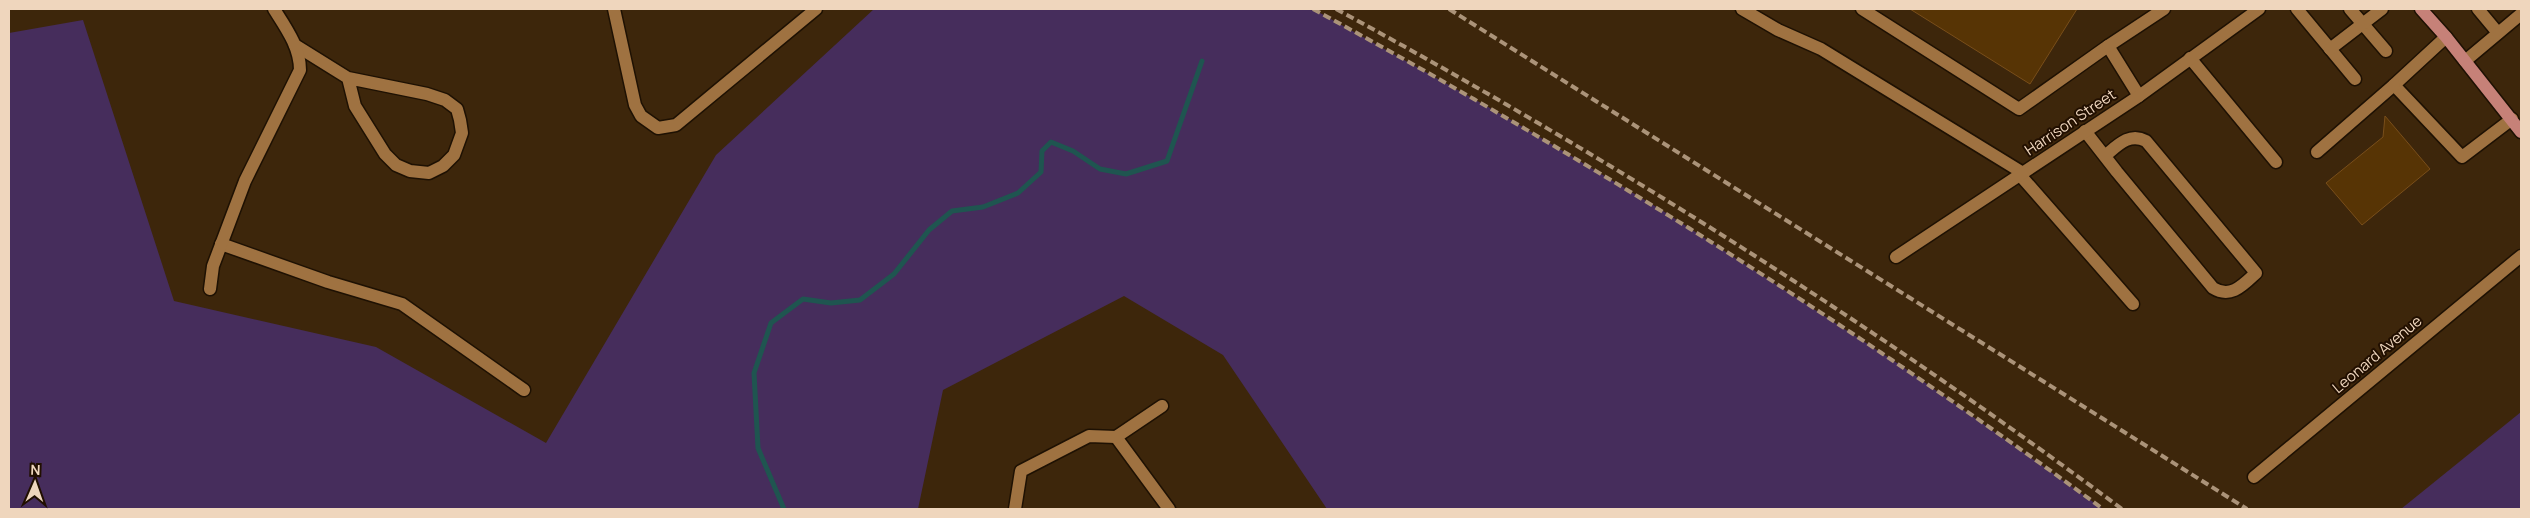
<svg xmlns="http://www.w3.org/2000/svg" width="2530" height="518" viewBox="0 0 2530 518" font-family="Manrope,sans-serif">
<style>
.green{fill:#462d5c}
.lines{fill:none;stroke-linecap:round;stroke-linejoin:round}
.stream{stroke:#1f5550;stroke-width:5}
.building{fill:#573405;stroke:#794e1a}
.minor-casing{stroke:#1e1103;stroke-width:15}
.major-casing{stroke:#1e1103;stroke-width:15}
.minor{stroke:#9f7241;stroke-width:12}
.major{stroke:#c68178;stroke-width:12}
.rail{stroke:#ab9379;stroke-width:4;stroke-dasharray:8 4;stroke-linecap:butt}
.labels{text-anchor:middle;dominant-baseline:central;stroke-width:4;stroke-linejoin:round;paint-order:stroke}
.street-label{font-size:15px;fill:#efd6bd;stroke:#210f00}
</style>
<rect width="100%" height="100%" fill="#3d260b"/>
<g class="green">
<polygon points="874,9 1313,9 1506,117 1663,211 1903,367 2103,509 1327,509 1223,355 1124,296 943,390 918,509 9,509 9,33 83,20 174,301 376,347 546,443 716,155"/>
<polygon points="2521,412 2521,509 2401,509"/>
</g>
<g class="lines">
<polyline class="stream" points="784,509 758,448 754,373 771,323 803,299 831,303 860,300 894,274 929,230 952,211 983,207 1018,193 1041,172 1042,151 1051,142 1073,151 1100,169 1126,174 1167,161 1202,61"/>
</g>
<g class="building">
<polygon points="1910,9 2077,9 2030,84"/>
<polygon points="2385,116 2430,169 2362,225 2326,183 2383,137"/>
</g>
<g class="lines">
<defs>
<g id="minor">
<polyline points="614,9 635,105 641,116 658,128 676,125 816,9"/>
<polyline points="1742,9 1778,30 1821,49 2023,173"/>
<polyline points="1862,9 2019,109 2108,46 2139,96"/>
<polyline points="2297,9 2355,79"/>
<polyline points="2350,9 2386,51"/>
<polyline points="2478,9 2498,33"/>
<polyline points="2446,37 2394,85 2462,157 2512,119"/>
<polyline points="295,45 348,78 427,94 445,100 457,109 460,120 462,133 454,155 443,166 429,173 410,171 396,165 385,154 355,106 348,78"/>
<polyline points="2108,46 2164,9"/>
<polyline points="2330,49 2382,9"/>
<polyline points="2190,58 2276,162"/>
<polyline points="2465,61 2521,14"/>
<path d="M2085 131 2117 172 2213 288C2231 299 2243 285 2256 273L2146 141C2129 132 2117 146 2105 156"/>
<polyline points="2317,152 2394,85"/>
<polyline points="2020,175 2133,304"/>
<polyline points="221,244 328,282 402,304 524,390"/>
<polyline points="1896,257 2139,96 2259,9"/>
<path d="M210 289 213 266 245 181 300 70C300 47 286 28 274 9"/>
<polyline points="1116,437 1169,509"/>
<polyline points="2254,477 2521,256"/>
<polyline points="1015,509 1021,471 1089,436 1116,437 1162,406"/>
</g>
<polyline id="major" points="2421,9 2446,37 2521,132"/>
</defs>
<use href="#minor" class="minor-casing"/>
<use href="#major" class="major-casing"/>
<use href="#minor" class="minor"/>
<use href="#major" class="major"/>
<g class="rail">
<path d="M1313 9C1587 158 1852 324 2103 509"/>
<path d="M1336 9C1609 157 1873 324 2122 509"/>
<polyline points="1449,9 2247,509"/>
</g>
</g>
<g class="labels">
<g class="street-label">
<text transform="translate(2070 122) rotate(-34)">Harrison Street</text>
<text transform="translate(2377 354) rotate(-40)">Leonard Avenue</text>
</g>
</g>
<rect width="2530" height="518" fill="none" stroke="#efd6bd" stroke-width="20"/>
<g transform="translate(35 483) rotate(2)" stroke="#210f00" stroke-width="4" paint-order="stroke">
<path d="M0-4L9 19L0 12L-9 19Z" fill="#efd6bd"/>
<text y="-8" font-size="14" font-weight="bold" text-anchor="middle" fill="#efd6bd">N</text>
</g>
</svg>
